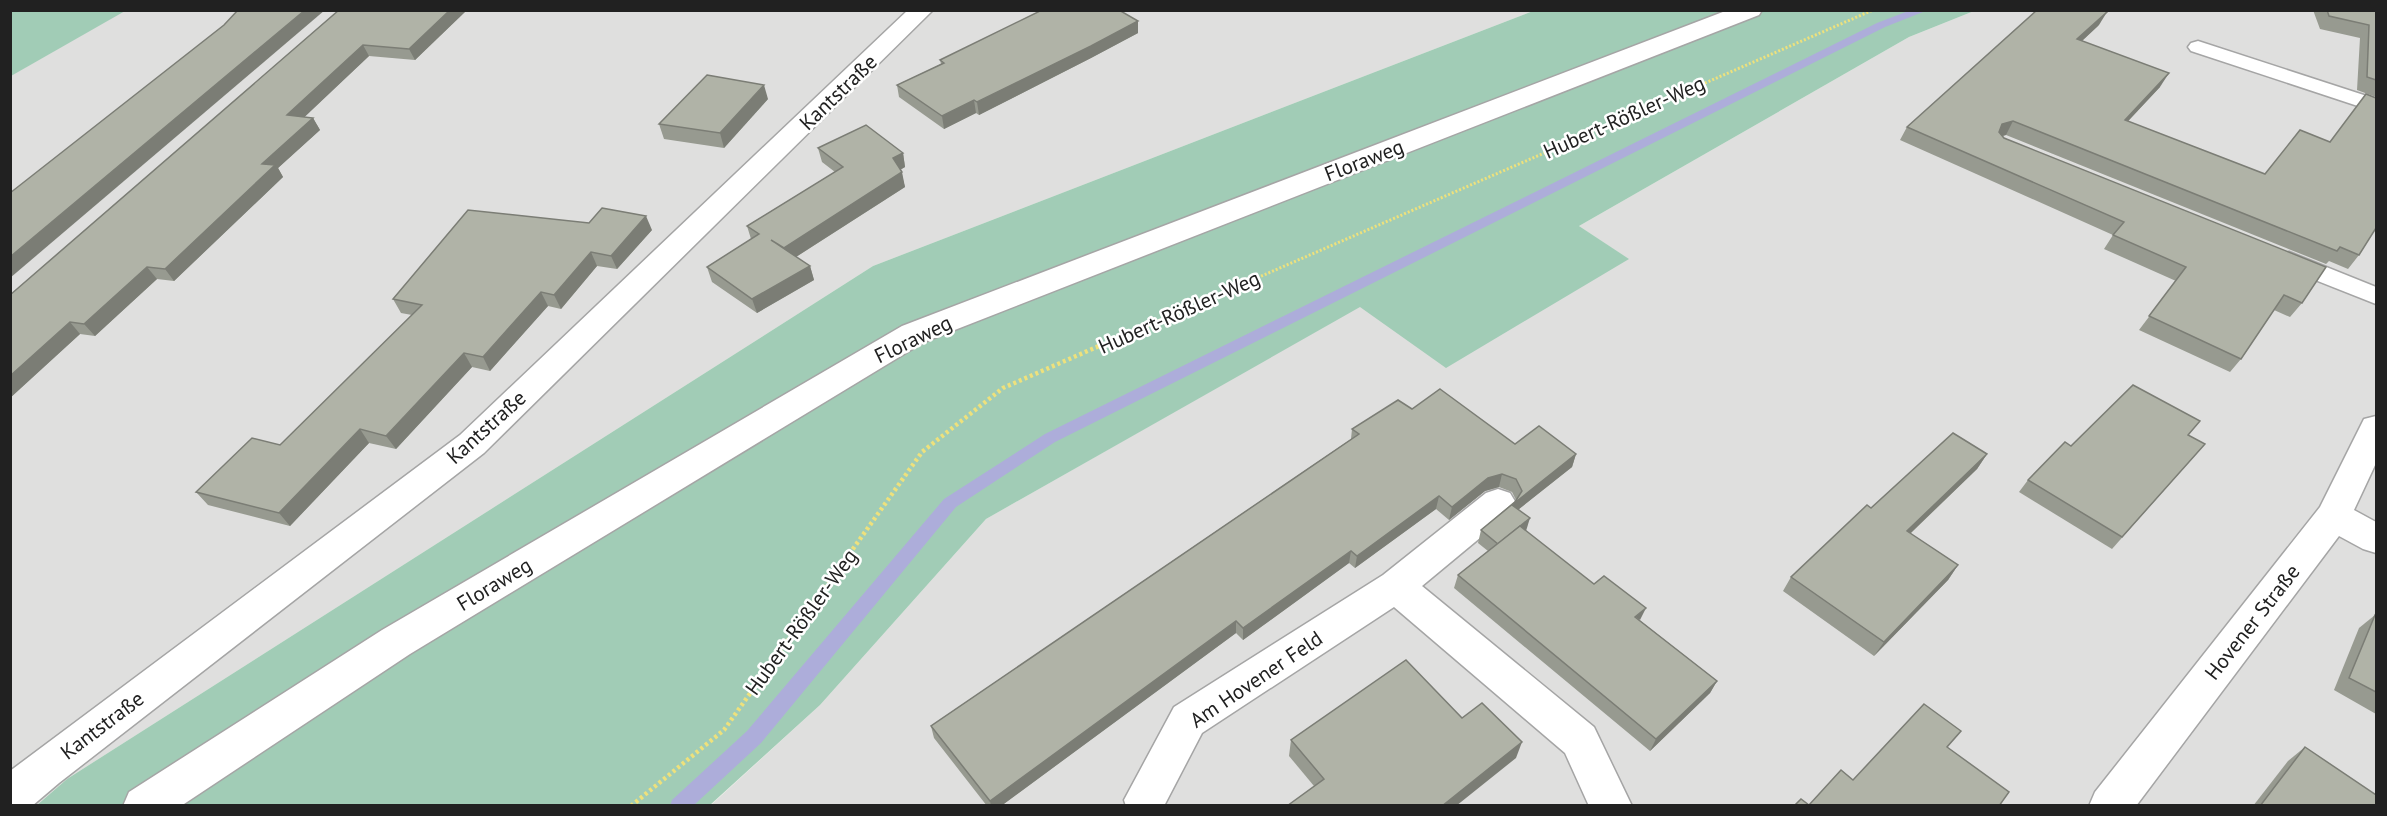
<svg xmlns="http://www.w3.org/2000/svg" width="2387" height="816" viewBox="0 0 2387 816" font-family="'PT Sans',sans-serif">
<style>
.residential{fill:#dfdfde}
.forest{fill:#a1ccb6}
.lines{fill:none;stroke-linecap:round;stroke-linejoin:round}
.stream{fill:#adadda;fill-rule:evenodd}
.lane-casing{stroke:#a5a5a5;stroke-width:3}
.street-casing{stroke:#a5a5a5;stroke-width:3}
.path-far1{stroke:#eee17c;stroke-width:3;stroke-dasharray:2 2;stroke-linecap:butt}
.path{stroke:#eee17c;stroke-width:4.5;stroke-dasharray:3 3;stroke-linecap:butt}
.lane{fill:#fff;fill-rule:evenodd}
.street{fill:#fff;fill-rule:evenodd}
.wall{fill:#979a90}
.shaded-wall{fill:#7b7d75}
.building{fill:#b0b3a7;stroke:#7b7d75;stroke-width:1.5}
.labels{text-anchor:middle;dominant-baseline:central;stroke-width:5;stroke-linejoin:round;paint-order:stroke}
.street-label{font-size:21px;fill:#212121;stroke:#fff}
</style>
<rect width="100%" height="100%" fill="#edf1e9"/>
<g class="residential">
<polygon points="125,10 1533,11 873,266 67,779 36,806 10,805 10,76"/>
<polygon points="1974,11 2376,11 2376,805 710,806 820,705 986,519 1360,306 1628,259 1579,226 1909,37"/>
</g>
<g class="forest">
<polygon points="11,10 125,10 125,11 11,76"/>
<polygon points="1533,11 1974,11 1909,37 1579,226 1629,259 1446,368 1360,307 986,519 820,705 710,805 36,806 67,779 873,266"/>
</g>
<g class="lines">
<polygon class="stream" points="1911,10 1928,10 1885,27 1055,442 956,507 761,743 693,806 670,806 672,800 747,731 944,499 1045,434 1877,23"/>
<defs>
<g id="lane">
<polygon points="2198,41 2376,99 2376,112 2191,51 2188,47 2191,43"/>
<polygon points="2289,252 2376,287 2376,304 2280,266 2277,260 2280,254"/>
</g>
<g id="street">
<polygon points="908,10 933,10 484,453 59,783 32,806 10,806 10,771 460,435"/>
<polygon points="1728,10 1762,10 1759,15 924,342 410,654 181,806 123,806 129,792 382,630 902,326"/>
<polygon points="2376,416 2376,463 2354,510 2376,522 2376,553 2363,549 2339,536 2136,806 2089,806 2095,792 2320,507 2364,419"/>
<polygon points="1498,489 1510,493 1516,503 1510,513 1422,586 1594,727 1632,806 1589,806 1565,753 1394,607 1202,733 1164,806 1126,806 1124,800 1174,707 1383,575 1486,493"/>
</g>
</defs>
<use href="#lane" class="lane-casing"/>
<use href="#street" class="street-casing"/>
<polyline class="path-far1" points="1096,348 1873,10"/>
<polyline class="path" points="631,806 724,730 922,452 1003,388 1099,346"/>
<use href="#lane" class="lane"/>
<use href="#street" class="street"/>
</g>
<g class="wall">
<polygon points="339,10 467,10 415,60 369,56 304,117 313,118 320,130 278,168 283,177 174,281 157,279 95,336 80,334 10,398 10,295"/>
<polygon points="2313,10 2376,10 2376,97 2357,90 2360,38 2320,29"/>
<polygon points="1138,21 1138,33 1091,58 979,115 976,113 944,129 899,97 897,85 941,64 940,60"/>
<polygon points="2099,25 2082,41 2160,87 2128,121 2359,255 2348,269 2329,261 2326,264 2006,135 2002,136 2004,138 2302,303 2290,317 2274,310 2241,359 2230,372 2139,330 2176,281 2104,249 2113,235 1900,140 1907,127"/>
<polygon points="768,99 724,148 664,139 659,124"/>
<polygon points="818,148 903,153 905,167 900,170 905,187 796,257 810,266 814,280 757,313 712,282 707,267 751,239 747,226 835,172 822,162"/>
<polygon points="652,230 617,269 597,266 561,309 548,306 490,371 472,367 396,449 369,443 290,526 208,505 196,492 280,445 412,315 401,313 393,299"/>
<polygon points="1412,409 1515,444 1576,454 1572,467 1519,509 1526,531 1717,681 1710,693 1650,751 1454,588 1458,575 1488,551 1478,543 1481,530 1516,500 1512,492 1499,487 1485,491 1449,520 1436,509 1355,568 1349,563 1243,640 1236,633 1001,806 987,806 934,738 931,726 1351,439 1352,429"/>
<polygon points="2188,435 2205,444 2112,549 2019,492 2028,480 2071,446"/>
<polygon points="1987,454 1977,469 1910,534 1958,565 1948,580 1874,656 1783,591 1791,577 1871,508"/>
<polygon points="2375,615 2376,616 2376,714 2334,690 2359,628"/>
<polygon points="1462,718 1516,758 1314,786 1289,756 1291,740"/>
<polygon points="2305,747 2376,806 2253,806 2288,761"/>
</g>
<g class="shaded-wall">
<polygon points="305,10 325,10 10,278 10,257"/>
<polygon points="450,10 467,10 415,60 409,49"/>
<polygon points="2107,12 2099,25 2070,52 2077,39"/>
<polygon points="1138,21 1138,33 1091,58 979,115 977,102"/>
<polygon points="363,45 369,56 294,127 287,115"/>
<polygon points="2169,73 2160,87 2116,134 2125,120"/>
<polygon points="764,85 768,99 724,148 720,133"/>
<polygon points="974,100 976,113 944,129 942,116"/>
<polygon points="313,118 320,130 278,168 283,177 174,281 165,269 262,164"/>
<polygon points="2013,121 2006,135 1995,138 2002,124"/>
<polygon points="903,153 905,167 896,172 893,158"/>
<polygon points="902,172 905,187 788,262 784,248"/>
<polygon points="646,216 652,230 617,269 611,256"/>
<polygon points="591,252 597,266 561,309 554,295"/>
<polygon points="810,266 814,280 757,313 752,299"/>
<polygon points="147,267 157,279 95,336 84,324"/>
<polygon points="541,292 548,306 490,371 483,357"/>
<polygon points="70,322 80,334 10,398 10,376"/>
<polygon points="464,353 472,367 396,449 386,436"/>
<polygon points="360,429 369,443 290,526 279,513"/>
<polygon points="1576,454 1572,467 1509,517 1512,505"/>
<polygon points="1987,454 1977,469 1897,546 1907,531"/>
<polygon points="1502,474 1499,487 1485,491 1449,520 1452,507 1488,478"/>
<polygon points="1439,496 1436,509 1355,568 1357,556"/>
<polygon points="1530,518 1526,531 1498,544"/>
<polygon points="1351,551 1349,563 1243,640 1243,628"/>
<polygon points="1958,565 1948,580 1874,656 1884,642"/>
<polygon points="1646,608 1640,620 1635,617"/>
<polygon points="1236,621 1236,633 1001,806 991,806 990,801"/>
<polygon points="1717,681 1710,693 1650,751 1656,739"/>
<polygon points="1522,742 1516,758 1456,806 1442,806"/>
</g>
<g class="building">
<polygon points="238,10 305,10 10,257 10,193 224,25"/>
<polygon points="339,10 450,10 409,49 363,45 287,115 313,118 262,164 275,165 165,269 147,267 84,324 70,322 10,376 10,295"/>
<polygon points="1042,10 1119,10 1138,21 1091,46 977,102 974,100 942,116 897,85 944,63 940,60"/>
<polygon points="2037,10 2101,10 2107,12 2077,39 2169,73 2125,120 2265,174 2300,130 2330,142 2366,94 2376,98 2376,228 2359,255 2340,247 2337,251 2013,121 2002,124 1999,132 2004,138 2326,267 2302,303 2284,295 2241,359 2149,316 2186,267 2113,235 2124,222 1907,127"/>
<polygon points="2327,10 2376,10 2376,80 2367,77 2369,25 2329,16"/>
<polygon points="707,75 764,85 720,133 659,124"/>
<polygon points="866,125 903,153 893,158 902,172 784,248 771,240 810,266 752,299 707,267 759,234 747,226 843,167 818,148"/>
<polygon points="602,208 646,216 611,256 591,252 554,295 541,292 483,357 464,353 386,436 360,429 279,513 196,492 252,438 280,445 422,305 393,299 468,210 589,223"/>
<polygon points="2133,385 2200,421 2188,435 2205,444 2122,537 2028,480 2065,442 2071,446"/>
<polygon points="1440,389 1515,444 1539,426 1576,454 1512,505 1530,518 1498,544 1481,530 1515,502 1522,491 1516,479 1502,474 1488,478 1452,507 1439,496 1357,556 1351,551 1243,628 1236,621 990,801 931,726 1359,434 1352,429 1398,400 1412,409"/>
<polygon points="1953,433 1987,454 1907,531 1958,565 1884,642 1791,577 1867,505 1871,508"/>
<polygon points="1520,526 1594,584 1604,576 1646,608 1635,617 1717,681 1656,739 1458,575"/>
<polygon points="2375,615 2376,616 2376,692 2349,678"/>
<polygon points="1406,660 1462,718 1482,703 1522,742 1442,806 1287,806 1324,779 1291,740"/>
<polygon points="1924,704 1961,731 1947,747 2009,792 1999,806 1794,806 1801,799 1809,805 1841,770 1853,780"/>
<polygon points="2305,747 2376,795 2376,806 2260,806"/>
</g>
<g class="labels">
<g class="street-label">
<text transform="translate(838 92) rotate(-44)">Kantstraße</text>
<text transform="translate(1624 117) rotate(-24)">Hubert-Rößler-Weg</text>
<text transform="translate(1364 160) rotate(-21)">Floraweg</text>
<text transform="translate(1179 312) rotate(-24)">Hubert-Rößler-Weg</text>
<text transform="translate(913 339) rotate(-26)">Floraweg</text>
<text transform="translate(486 427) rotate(-42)">Kantstraße</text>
<text transform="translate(494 584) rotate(-31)">Floraweg</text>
<text transform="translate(801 622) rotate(-54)">Hubert-Rößler-Weg</text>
<text transform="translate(2252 622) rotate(-52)">Hovener Straße</text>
<text transform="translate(1256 679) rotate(-34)">Am Hovener Feld</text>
<text transform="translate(102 725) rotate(-37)">Kantstraße</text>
</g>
</g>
<rect width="2387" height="816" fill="none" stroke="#212121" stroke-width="24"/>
</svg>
